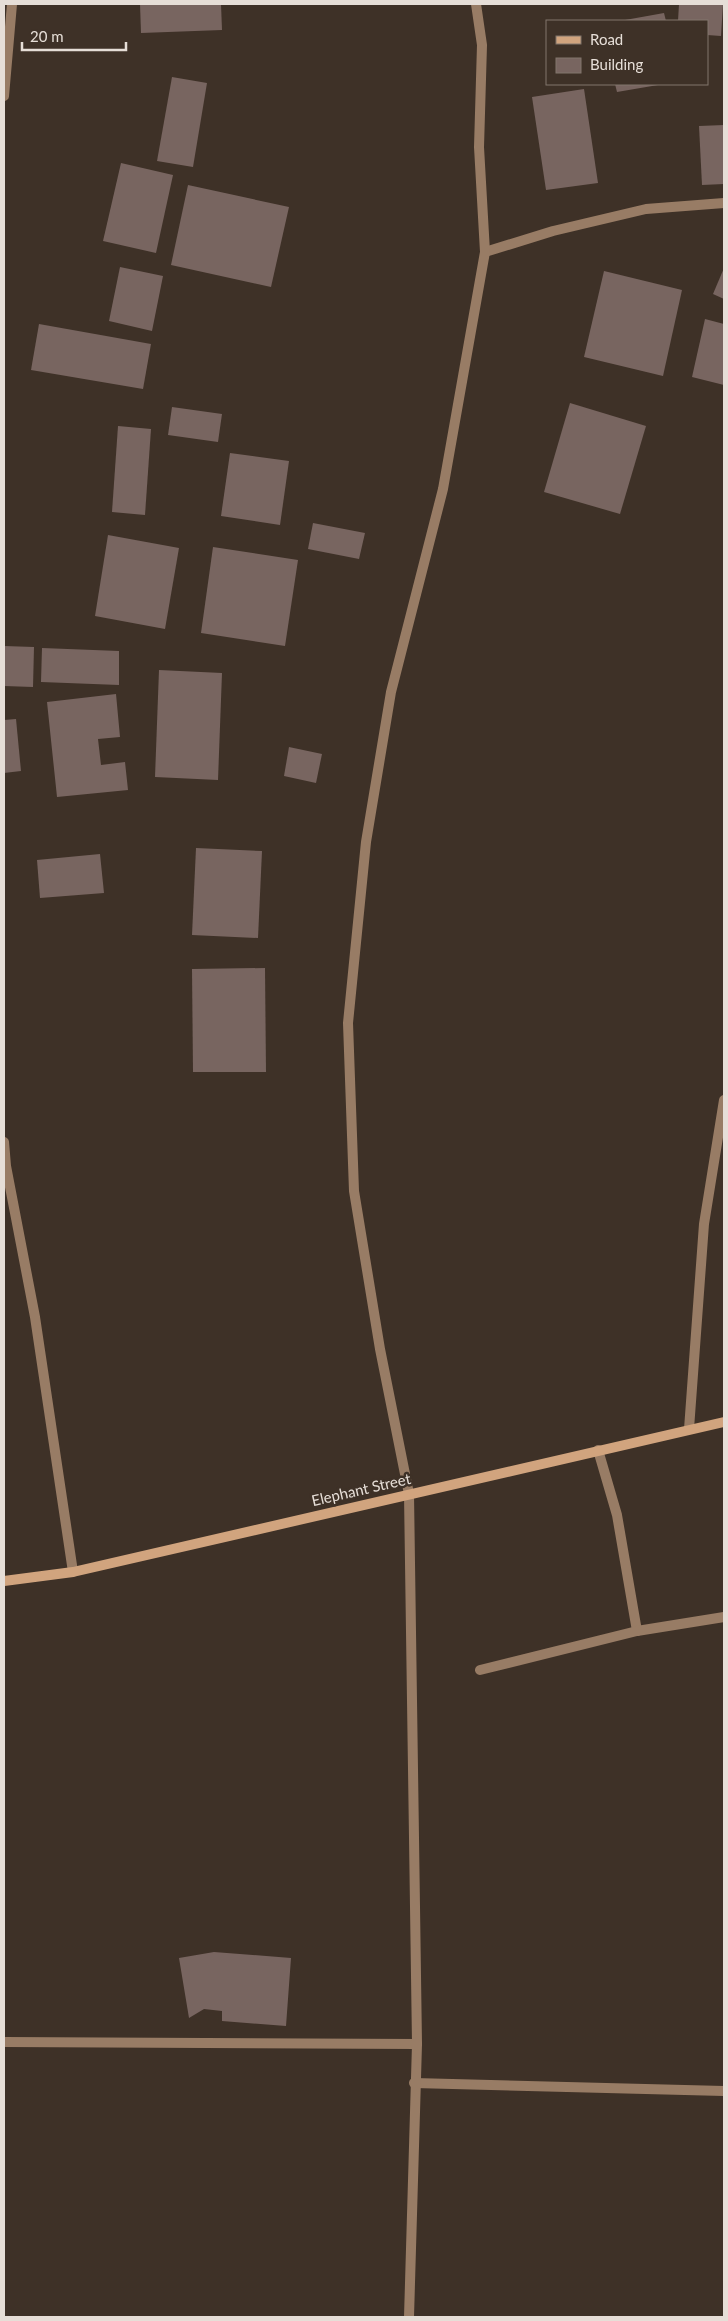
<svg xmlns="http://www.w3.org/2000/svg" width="728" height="2321" viewBox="0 0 728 2321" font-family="Lato,sans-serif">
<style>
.building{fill:#786560}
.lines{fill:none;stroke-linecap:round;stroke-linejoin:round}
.lane{stroke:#987c65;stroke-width:10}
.street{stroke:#987c65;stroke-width:10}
.secondary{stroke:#d1a47e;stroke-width:10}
.labels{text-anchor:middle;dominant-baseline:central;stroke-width:5;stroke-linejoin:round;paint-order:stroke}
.street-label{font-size:15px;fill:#e6ded7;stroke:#3e3127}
</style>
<rect width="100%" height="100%" fill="#3e3127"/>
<g class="building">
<polygon points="140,4 221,4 222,30 141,33"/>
<polygon points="679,4 723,4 721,36 707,35 707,21 678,21"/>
<polygon points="664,13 666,21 625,21 625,20"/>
<polygon points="172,77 207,83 193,167 157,161"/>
<polygon points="615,84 658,84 658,85 617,92"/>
<polygon points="584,89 598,183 546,190 532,97"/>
<polygon points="724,125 724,184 702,185 699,126"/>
<polygon points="121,163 173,175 156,253 103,241"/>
<polygon points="188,185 289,207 271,287 171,265"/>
<polygon points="120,267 163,276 152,331 109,321"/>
<polygon points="724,268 724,299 713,294"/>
<polygon points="604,271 682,290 663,376 584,357"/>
<polygon points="705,319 724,324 724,385 692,377"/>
<polygon points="39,324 151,344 143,389 31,370"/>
<polygon points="570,403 646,426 620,514 544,492"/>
<polygon points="172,407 222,414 218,442 168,435"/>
<polygon points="118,426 151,429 145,515 112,512"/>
<polygon points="230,453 289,461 280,525 221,516"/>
<polygon points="313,523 365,533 359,559 308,549"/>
<polygon points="108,535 179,548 165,629 95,616"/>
<polygon points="213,547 298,560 285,646 201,633"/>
<polygon points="4,646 34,647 33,687 4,686"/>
<polygon points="42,648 119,651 119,685 41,682"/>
<polygon points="159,670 222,673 218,780 155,777"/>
<polygon points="116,694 120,737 98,739 101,765 125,762 128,790 57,797 47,702"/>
<polygon points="16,719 21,771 4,773 4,720"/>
<polygon points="289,747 322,754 316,783 284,776"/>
<polygon points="196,848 262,851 258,938 192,935"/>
<polygon points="100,854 104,893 40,898 37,860"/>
<polygon points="265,968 266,1072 193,1072 192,969"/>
<polygon points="214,1952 291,1958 286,2026 222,2021 222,2011 204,2009 189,2018 179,1958"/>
</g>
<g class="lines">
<g class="lane">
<polyline points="598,1450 617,1515 637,1631"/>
<polyline points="480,1670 637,1631 724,1617"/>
</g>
<g class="street">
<polyline points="4,96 12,4"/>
<polyline points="485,252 553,231 646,209 724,203"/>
<polyline points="4,1142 6,1166 35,1317 73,1572"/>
<polyline points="689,1429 704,1224 724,1100"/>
<polyline points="4,2042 417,2044"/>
<polyline points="414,2083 724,2091"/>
<polyline points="409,2317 417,2044 409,1494 380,1349 354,1191 348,1023 366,842 391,692 443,489 485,252 479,147 482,45 476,4"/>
</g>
<polyline class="secondary" points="4,1581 73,1572 724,1422"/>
</g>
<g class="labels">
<g class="street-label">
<text transform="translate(361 1489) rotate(-13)">Elephant Street</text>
</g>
</g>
<rect width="728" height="2321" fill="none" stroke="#e6ded7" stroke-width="10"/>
<rect x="546" y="20" width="162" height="65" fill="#3e3127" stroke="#81766d"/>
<rect x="556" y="36" width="25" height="8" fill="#d1a47e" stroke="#81766d"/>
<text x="590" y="45" font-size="15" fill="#e6ded7">Road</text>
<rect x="556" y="58" width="25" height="15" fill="#786560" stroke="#81766d"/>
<text x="590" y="70" font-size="15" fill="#e6ded7">Building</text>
<path d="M22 42v8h104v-8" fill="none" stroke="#e6ded7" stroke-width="2.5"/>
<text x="30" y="42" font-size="15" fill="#e6ded7" stroke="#3e3127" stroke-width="4" paint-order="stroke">20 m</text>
</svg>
